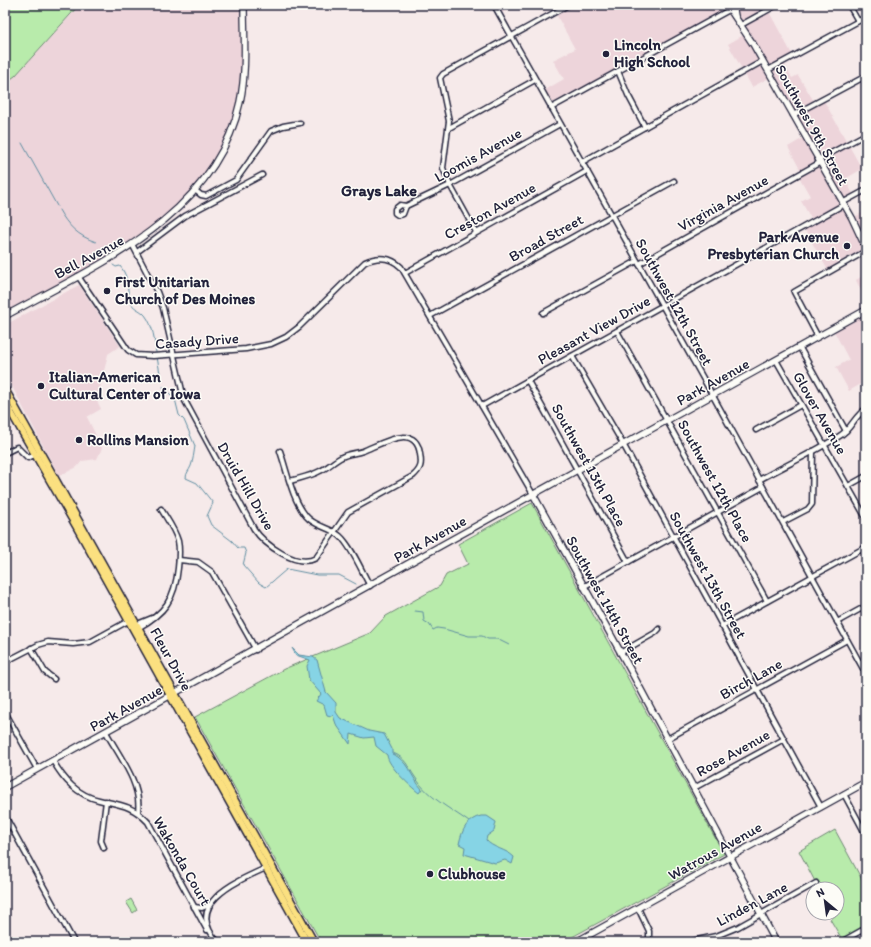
<svg xmlns="http://www.w3.org/2000/svg" width="871" height="947" viewBox="0 0 871 947" font-family="Itim,sans-serif">
<style>
.built{fill:#edd4da}
.green{fill:#b8ebab;stroke:#6d8673}
.water{fill:#86d4e5;stroke:#5e8da1}
.lines{fill:none;stroke-linecap:round;stroke-linejoin:round}
.stream{stroke:#5e8da1;stroke-width:1}
.street-casing{stroke:#22223b;stroke-width:7}
.secondary-casing{stroke:#22223b;stroke-width:8}
.primary-casing{stroke:#22223b;stroke-width:9}
.street{stroke:#fdfcf7;stroke-width:4}
.secondary{stroke:#fdfcf7;stroke-width:5.5}
.primary{stroke:#fbe080;stroke-width:6}
.poi-dot{fill:#22223b;stroke:#fdfcf7;stroke-width:1.5}
.labels{text-anchor:middle;dominant-baseline:central;stroke-width:3;stroke-linejoin:round;paint-order:stroke}
.poi-label{font-size:15px;font-weight:bold;fill:#22223b;stroke:#fdfcf7;text-anchor:start}
.street-label{font-size:15px;fill:#22223b;stroke:#fdfcf7}
.neighbourhood-label{font-size:16px;font-weight:bold;fill:#22223b;stroke:#fdfcf7}
</style>
<rect width="100%" height="100%" fill="#f6eaea"/>
<filter id="ink" filterUnits="userSpaceOnUse"><feTurbulence type="fractalNoise" baseFrequency=".025" numOctaves="2"/><feDisplacementMap in="SourceGraphic" scale="8" xChannelSelector="R" yChannelSelector="G"/><feConvolveMatrix kernelMatrix="1 2 1 2 8 2 1 2 1" color-interpolation-filters="sRGB"/></filter>
<g filter="url(#ink)">
<g class="built">
<polygon points="80,5 244,5 244,82 228,139 196,191 132,244 65,283 5,311 5,83 15,76"/>
<polygon points="497,5 516,5 502,13"/>
<polygon points="551,5 727,5 729,9 601,80 552,103 545,90 564,79 553,60 575,49"/>
<polygon points="732,5 761,5 764,12 768,10 793,56 783,62 792,78 798,75 815,103 823,99 862,169 845,179 854,196 842,203 852,218 866,211 866,251 829,272 803,227 813,222 801,201 810,196 798,175 802,173 788,147 805,137 771,77 752,87 728,44 747,33"/>
<polygon points="866,274 866,300 856,280"/>
<polygon points="79,285 120,346 108,354 97,401 101,409 87,417 102,448 97,459 82,461 77,467 59,476 5,373 5,325"/>
<polygon points="866,310 866,381 849,391 836,367 849,360 833,329"/>
</g>
<g class="green">
<polygon points="5,5 79,5 15,76 5,83"/>
<polygon points="532,503 724,854 563,942 321,942 195,717 284,669 370,633 386,616 440,586 446,575 468,564 458,544"/>
<polygon points="835,830 866,887 866,928 843,941 830,919 835,916 833,913 837,913 837,889 819,889 799,851"/>
<polygon points="131,899 137,910 133,913 126,902"/>
</g>
<g class="water">
<path d="M292 648 299 655 313 657 317 660 326 692 336 703V712L340 718 369 731 384 734 392 749V754C407 759 411 777 422 789L419 793C410 786 388 766 387 755L376 746 374 737 364 738 351 734 350 744 336 724 333 715 331 716 327 715 324 705 316 701 321 694 309 680 307 666 310 660 296 655Z"/>
<path d="M481 816H487L496 822 494 831 487 836 486 840C492 848 506 849 514 857L512 864 505 860 495 863 464 854 465 847 459 844C462 830 467 819 481 816Z"/>
</g>
<g class="lines">
<g class="stream">
<polyline points="22,143 57,206"/>
<path d="M59 210C68 226 78 236 96 242"/>
<path d="M113 265 116 267 120 266C130 278 126 288 130 301 133 309 140 309 145 315 153 325 155 341 156 353"/>
<polyline points="157,357 161,379"/>
<path d="M163 387 167 388 168 392 175 399 179 415 184 420 195 446C194 452 193 461 191 466 189 471 186 473 186 478L197 483 213 503 207 516 211 525 232 541 238 548H244L246 553 243 565 259 583 266 587 287 569 317 575H339L356 584"/>
<polyline points="415,611 423,612 424,621 429,624 433,630 437,628 444,629 469,636 482,636 488,639 497,639 509,645"/>
<path d="M393 753C405 757 408 767 415 777 428 798 450 808 469 822"/>
</g>
<defs>
<g id="street">
<polyline points="494,5 713,396 866,674"/>
<polyline points="849,5 858,21"/>
<polyline points="741,25 777,5"/>
<polyline points="768,70 866,17"/>
<polyline points="618,71 628,95 645,127"/>
<polyline points="551,108 731,9"/>
<polyline points="793,115 866,76"/>
<polyline points="449,128 535,80"/>
<polyline points="818,160 866,134"/>
<polyline points="582,162 763,61"/>
<polyline points="196,191 201,195 206,196 236,180 271,131 283,126 300,123"/>
<polyline points="842,203 866,190"/>
<polygon points="400,205 406,206 403,214 398,215 395,213 395,209"/>
<polyline points="406,206 450,185 560,124"/>
<polyline points="476,232 450,185 443,168 449,121 440,78 443,74 568,5"/>
<polyline points="860,234 866,231"/>
<path d="M132 244 157 292 163 308 184 399 254 529C264 544 297 569 316 558L348 512 413 476C421 469 422 464 420 454 416 422 381 444 363 451 355 454 348 453 340 458 333 462 327 468 320 471 311 476 300 478 290 481"/>
<polyline points="137,252 185,216 262,175"/>
<polyline points="639,264 819,163"/>
<polyline points="405,273 587,171"/>
<path d="M78 276 128 350 136 355 153 356 246 349 271 344 286 337 299 327 365 262C378 256 391 257 401 267L534 496"/>
<polyline points="543,313 637,261"/>
<polyline points="430,316 674,181"/>
<polyline points="617,331 767,601"/>
<polyline points="818,337 794,292 866,251"/>
<polyline points="800,348 846,431"/>
<polyline points="572,356 623,444 821,807"/>
<polyline points="776,360 866,518"/>
<polyline points="528,381 628,562"/>
<polyline points="482,406 843,205"/>
<polyline points="756,430 801,405"/>
<path d="M280 451C287 471 292 499 306 516 315 527 330 527 340 536 352 547 362 572 370 586"/>
<polyline points="5,453 17,447 28,458 37,454"/>
<path d="M759 480C786 465 815 452 841 435 852 428 855 415 866 409"/>
<polyline points="848,486 866,476"/>
<polyline points="783,522 808,509 812,504 813,451"/>
<polyline points="179,560 198,562 212,572 256,650"/>
<polyline points="583,587 763,487"/>
<polyline points="837,622 866,606"/>
<polyline points="135,625 152,618"/>
<polyline points="722,626 866,547"/>
<path d="M138 628C165 613 175 599 178 568 179 559 180 550 178 541 175 530 167 519 161 509"/>
<polyline points="31,648 45,672 54,679"/>
<polyline points="620,653 655,633 659,629"/>
<polyline points="5,662 38,645 48,642 73,644 90,642 130,620"/>
<polyline points="5,712 37,769"/>
<path d="M106 732C119 756 142 784 138 812"/>
<polyline points="667,739 847,640"/>
<path d="M53 761C64 780 77 795 99 800 120 805 132 805 148 822L207 930"/>
<polyline points="694,788 784,739"/>
<polyline points="844,794 866,835"/>
<polyline points="5,816 74,942"/>
<polyline points="104,848 101,841 106,801"/>
<polyline points="194,907 202,908 209,905"/>
<polyline points="638,908 649,931 649,942"/>
<polyline points="650,941 692,941 716,936 738,927 816,883"/>
<path d="M218 942C182 904 237 881 266 868"/>
<polyline points="841,942 866,928"/>
</g>
<g id="secondary">
<polyline points="727,5 753,44 852,218 866,248"/>
<polyline points="733,5 735,16"/>
<path d="M5 316C98 265 216 216 240 102 247 70 244 37 244 5"/>
<polyline points="534,496 632,673 776,942"/>
<polyline points="5,787 866,310"/>
<polyline points="576,942 866,782"/>
</g>
<g id="primary">
<polyline points="5,389 314,942"/>
<polyline points="5,402 76,526 307,942"/>
</g>
</defs>
<use href="#street" class="street-casing"/>
<use href="#secondary" class="secondary-casing"/>
<use href="#primary" class="primary-casing"/>
<use href="#street" class="street"/>
<use href="#secondary" class="secondary"/>
<use href="#primary" class="primary"/>
</g>
</g>
<g class="poi-dot">
<circle cx="606" cy="54" r="4"/>
<circle cx="847" cy="246" r="4"/>
<circle cx="107" cy="291" r="4"/>
<circle cx="41" cy="386" r="4"/>
<circle cx="79" cy="440" r="4"/>
<circle cx="430" cy="874" r="4"/>
</g>
<g class="labels">
<g class="poi-label">
<text x="614" y="45">Lincoln<tspan x="614" dy="17">High School</tspan></text>
<text x="839" y="237" text-anchor="end">Park Avenue<tspan x="839" dy="17">Presbyterian Church</tspan></text>
<text x="115" y="282">First Unitarian<tspan x="115" dy="17">Church of Des Moines</tspan></text>
<text x="49" y="377">Italian-American<tspan x="49" dy="17">Cultural Center of Iowa</tspan></text>
<text x="87" y="440">Rollins Mansion</text>
<text x="438" y="874">Clubhouse</text>
</g>
<g class="street-label">
<text transform="translate(812 125) rotate(61)">Southwest 9th Street</text>
<text transform="translate(478 155) rotate(-29)">Loomis Avenue</text>
<text transform="translate(723 203) rotate(-29)">Virginia Avenue</text>
<text transform="translate(490 211) rotate(-29)">Creston Avenue</text>
<text transform="translate(546 238) rotate(-29)">Broad Street</text>
<text transform="translate(89 257) rotate(-28)">Bell Avenue</text>
<text transform="translate(674 302) rotate(61)">Southwest 12th Street</text>
<text transform="translate(594 330) rotate(-29)">Pleasant View Drive</text>
<text transform="translate(197 341) rotate(-4)">Casady Drive</text>
<text transform="translate(713 382) rotate(-29)">Park Avenue</text>
<text transform="translate(820 413) rotate(60)">Glover Avenue</text>
<text transform="translate(589 465) rotate(61)">Southwest 13th Place</text>
<text transform="translate(715 481) rotate(61)">Southwest 12th Place</text>
<text transform="translate(246 486) rotate(60)">Druid Hill Drive</text>
<text transform="translate(430 539) rotate(-29)">Park Avenue</text>
<text transform="translate(708 575) rotate(61)">Southwest 13th Street</text>
<text transform="translate(605 600) rotate(61)">Southwest 14th Street</text>
<text transform="translate(171 659) rotate(61)">Fleur Drive</text>
<text transform="translate(751 679) rotate(-29)">Birch Lane</text>
<text transform="translate(126 708) rotate(-29)">Park Avenue</text>
<text transform="translate(733 753) rotate(-29)">Rose Avenue</text>
<text transform="translate(715 851) rotate(-29)">Watrous Avenue</text>
<text transform="translate(182 861) rotate(60)">Wakonda Court</text>
<text transform="translate(752 904) rotate(-28)">Linden Lane</text>
</g>
<g class="neighbourhood-label">
<text x="379" y="190">Grays Lake</text>
</g>
</g>
<rect width="871" height="947" fill="none" stroke="#fdfcf7" stroke-width="20"/>
<rect x="10" y="10" width="851" height="927" fill="none" stroke="#22223b" stroke-width="1.5" filter="url(#ink)"/>
<g transform="translate(825 901) rotate(331)"><circle r="19" fill="#fdfcf7" stroke="#a5a5ac"/>
<path d="M0-3L7 15L0 10L-7 15Z" fill="#22223b"/>
<text y="-6" font-size="11" font-weight="bold" text-anchor="middle" fill="#22223b">N</text>
</g>
</svg>
